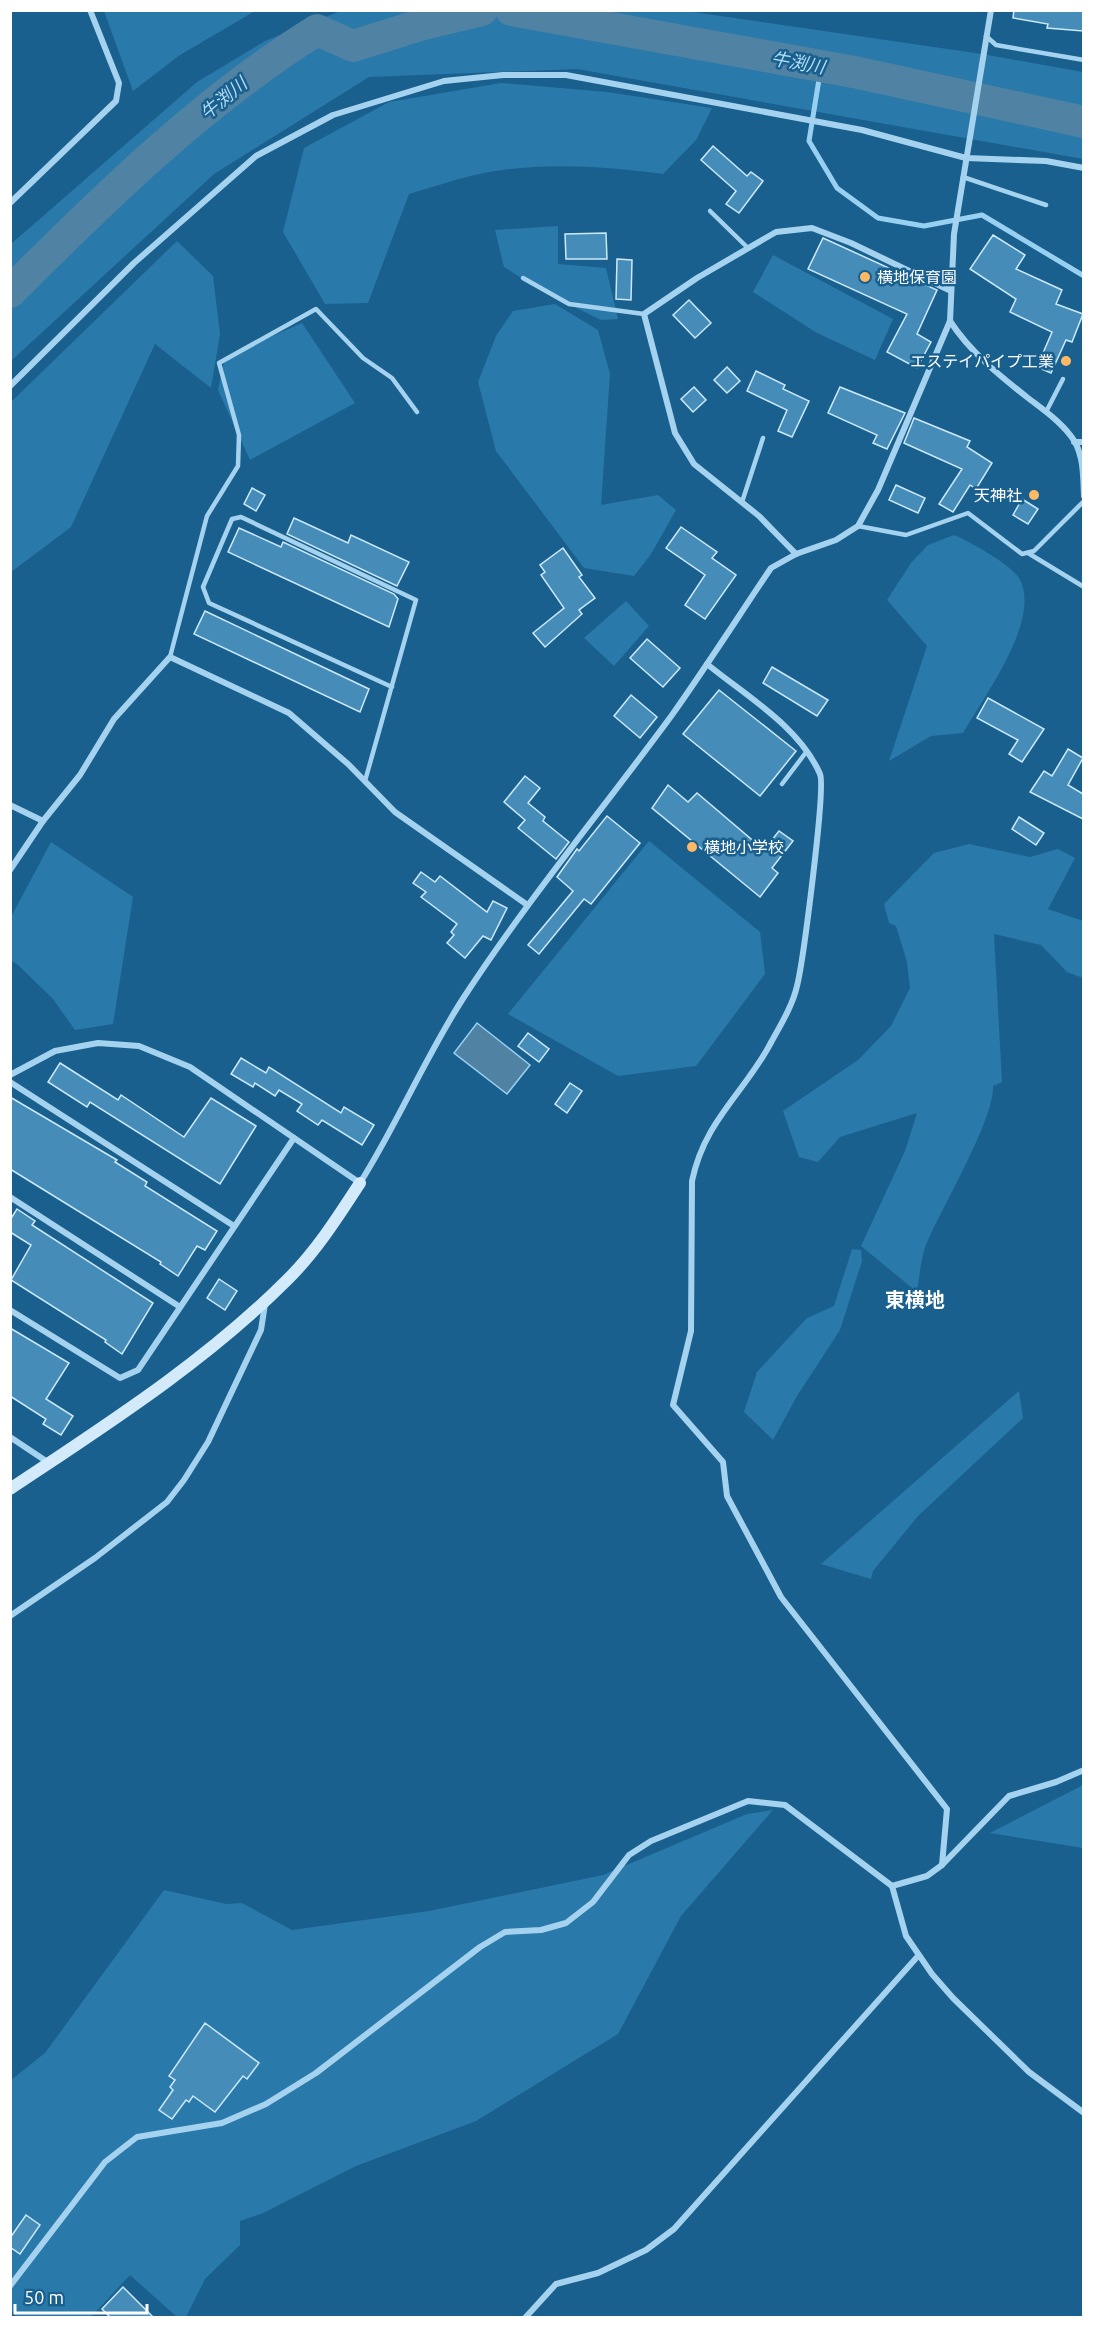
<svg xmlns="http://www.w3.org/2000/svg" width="1094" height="2328" viewBox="0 0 1094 2328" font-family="Ubuntu,'Noto Sans JP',sans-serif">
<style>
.green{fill:#2979aa}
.water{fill:#5083a3;stroke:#98d0f1;stroke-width:1.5}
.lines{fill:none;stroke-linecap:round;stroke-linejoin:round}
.stream{stroke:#98d0f1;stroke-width:5}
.river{stroke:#5083a3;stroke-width:32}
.building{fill:#458cb8;stroke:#cce9fa;stroke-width:1.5}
.lane{stroke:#a5d3ef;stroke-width:4.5}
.street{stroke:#a5d3ef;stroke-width:6}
.secondary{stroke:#d3eafa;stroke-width:12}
.poi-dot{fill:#ffb863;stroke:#19608e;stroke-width:2}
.labels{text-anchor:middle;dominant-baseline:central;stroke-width:5;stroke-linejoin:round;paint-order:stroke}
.poi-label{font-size:16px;fill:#fff;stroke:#19608e;text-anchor:start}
.water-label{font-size:18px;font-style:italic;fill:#b1dcf6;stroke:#19608e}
.quarter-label{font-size:20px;font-weight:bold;fill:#fff;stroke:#19608e}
</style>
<rect width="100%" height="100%" fill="#19608e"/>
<g class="green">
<polygon points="343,10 686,11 982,54 1083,72 1083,159 577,69 369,77 214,174 11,361 11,244 197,82 265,41"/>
<polygon points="104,11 104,10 255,11 180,55 133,91"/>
<path d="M501 83 607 92 712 108 696 140 663 174C600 166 533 161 471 176 450 181 430 188 409 194L368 303 325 304 283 232 304 148 389 102Z"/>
<polygon points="558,226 558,264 606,268 618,319 601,320 542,291 504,267 495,230"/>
<polygon points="177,241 213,276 220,334 211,388 155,344 71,527 11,572 11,402"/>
<polygon points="773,255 893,319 875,360 817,333 753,292"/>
<polygon points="555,304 598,330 610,374 601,505 658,495 676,510 651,554 634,576 584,568 496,451 478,382 496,336 513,311"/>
<polygon points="302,323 355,403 250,460 218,390 225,357"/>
<path d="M954 535C969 541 1010 564 1019 578 1043 618 983 698 963 733L931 736 889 761 927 646 887 600 911 563 928 545Z"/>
<polygon points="626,601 649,626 614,666 584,638"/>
<polygon points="649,841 760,932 765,974 696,1066 618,1076 508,1014"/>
<polygon points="51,842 133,897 113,1024 75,1030 53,999 17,964 11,961 11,917"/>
<path d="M969 844 1030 857 1058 849 1075 858 1048 909 1083 921V978L1067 972 1041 945 994 934 1002 1082 993 1086C995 1117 944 1205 929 1238 921 1253 920 1275 917 1292L861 1246 905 1151 917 1113 840 1137 818 1162 799 1157 783 1111 858 1060 891 1026 910 988 907 962 896 926 889 923 884 904 934 853Z"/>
<polygon points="852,1249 861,1250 862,1261 840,1330 797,1396 773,1440 744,1412 757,1372 807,1318 834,1306"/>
<polygon points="1019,1391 1023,1418 918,1516 873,1571 871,1579 821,1564"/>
<polygon points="1083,1785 1083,1848 990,1833"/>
<polygon points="773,1810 681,1916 618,2034 476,2121 356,2166 263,2213 240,2221 240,2245 205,2279 186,2317 177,2317 130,2275 91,2317 16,2317 11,2309 11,2080 45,2053 164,1890 226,1904 242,1903 292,1930 429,1911 603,1875 747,1814"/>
</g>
<polygon class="water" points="477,1023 530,1065 507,1094 454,1053"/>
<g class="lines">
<g class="stream">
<polyline points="416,10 420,25"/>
<polyline points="821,67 809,141 837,188 878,218 924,226 982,215 1084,276"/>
</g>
<g class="river">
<polyline points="511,10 854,72 1084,122"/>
<path d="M10 292C105 197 203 101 317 30L353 46 420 25 482 10"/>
</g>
</g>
<g class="building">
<polygon points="1014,10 1083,10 1083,31 1047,28 1048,24 1013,18"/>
<polygon points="713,146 747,176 751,172 763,181 739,213 726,204 736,191 701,160"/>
<polygon points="606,233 607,259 566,259 565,234"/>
<polygon points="993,235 1025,255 1016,269 1062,290 1056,304 1083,314 1072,342 1066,340 1051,373 1037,367 1052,332 1010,312 1016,299 970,269"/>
<polygon points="823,238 937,290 917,334 931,342 917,368 887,352 907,314 808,269"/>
<polygon points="617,259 632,260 631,300 616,299"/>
<polygon points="689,300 711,323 695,338 673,315"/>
<polygon points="727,367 740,381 727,393 714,380"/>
<polygon points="756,371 785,385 783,389 809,401 792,437 778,431 787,410 747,391"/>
<polygon points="694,387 706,400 693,412 681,399"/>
<polygon points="840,387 905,413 887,449 873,443 877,435 828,413"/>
<polygon points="914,418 970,441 967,447 992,463 976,489 970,485 953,512 939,504 962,469 904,443"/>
<polygon points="896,485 925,498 918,513 889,500"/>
<polygon points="252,488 265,495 256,511 244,504"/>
<polygon points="1022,499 1038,509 1028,524 1013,515"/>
<polygon points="294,518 348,543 351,535 409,562 397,586 287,534"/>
<polygon points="681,527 717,552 712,558 736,575 705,619 685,605 705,575 666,548"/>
<polygon points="239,528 281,547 283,542 394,594 398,599 389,627 228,552"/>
<polygon points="563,548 582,575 579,577 595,598 579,610 582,614 545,647 533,633 564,608 541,575 545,572 540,565"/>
<polygon points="205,611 369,689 360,712 194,634"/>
<polygon points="647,639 680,668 663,687 630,658"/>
<polygon points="772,667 828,700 817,716 763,683"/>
<polygon points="719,690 796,751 760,796 683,734"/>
<polygon points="631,695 657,717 640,738 614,716"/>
<polygon points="988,698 1044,729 1022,762 1009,754 1018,740 977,718"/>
<polygon points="1068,749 1083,758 1068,785 1083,794 1083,819 1030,792 1044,771 1052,776"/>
<polygon points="525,776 540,788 528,803 545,817 543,821 569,842 556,859 518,828 525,820 504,802"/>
<polygon points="668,785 688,802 697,793 764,850 779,831 793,841 772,868 778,873 760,897 652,808"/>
<polygon points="607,816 640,843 591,904 584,899 539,954 528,945 573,891 557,877 577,849 579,851"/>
<polygon points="1019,817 1044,833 1036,845 1012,829"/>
<polygon points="421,872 435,882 440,876 487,912 493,901 507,908 491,940 483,936 465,958 447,943 454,935 451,932 457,924 421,897 426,892 413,883"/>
<polygon points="528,1033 549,1049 539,1062 518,1046"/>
<polygon points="241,1058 266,1073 269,1067 341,1113 344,1107 374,1125 362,1145 322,1120 318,1125 297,1111 302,1104 279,1090 275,1096 255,1083 253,1087 231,1074"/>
<polygon points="60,1063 118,1100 121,1095 184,1137 211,1098 256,1126 220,1184 90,1102 87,1107 48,1082"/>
<polygon points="570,1083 582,1091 567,1113 555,1104"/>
<polygon points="10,1097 117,1160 115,1162 147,1182 145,1186 217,1231 205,1250 197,1246 178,1276 160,1264 161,1262 10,1169"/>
<polygon points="17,1209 35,1221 32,1225 153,1303 122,1354 105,1342 106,1340 11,1280 31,1245 10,1232 10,1220"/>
<polygon points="219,1279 237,1291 225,1310 207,1298"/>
<polygon points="10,1328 69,1363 46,1399 73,1416 61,1435 43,1424 46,1419 10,1396"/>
<polygon points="205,2023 259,2063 247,2079 243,2076 215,2112 193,2096 189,2102 186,2100 172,2119 159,2110 173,2090 170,2087 175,2080 169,2076"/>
<polygon points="26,2215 40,2225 20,2254 10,2247 10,2238"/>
<polygon points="123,2287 154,2318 111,2318 102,2309"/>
</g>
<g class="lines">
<g class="lane">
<polyline points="986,36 996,45 1084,60"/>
<polyline points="963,177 1046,205"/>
<polyline points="710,211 748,248"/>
<polyline points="523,278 569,304 644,314"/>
<polyline points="1046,412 1063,379"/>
<polyline points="742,502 763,438"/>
<polyline points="858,526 906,535 968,513 1022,554 1034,551 1084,501"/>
<polyline points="1028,553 1084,587"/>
<polyline points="170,657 207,516 238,466 239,435 219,363 316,309 363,358 392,378 417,412"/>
<polyline points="365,781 416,600 241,517 232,519 203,587 209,603 392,687"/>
<polyline points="782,784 807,751"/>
</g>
<g class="street">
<polyline points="10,203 116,101 119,83 90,10"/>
<path d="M950 321C970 352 1000 376 1028 398 1045 411 1064 424 1075 442 1084 459 1083 478 1084 496"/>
<polyline points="10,386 134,263 256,156 333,115 444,81 503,75 566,75 862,130 966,158 1046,161 1084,168"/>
<polyline points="1074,442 1084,442"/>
<polyline points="796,554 759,516 694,464 675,433 644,314 697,278 776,232 812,228 851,243 951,291"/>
<path d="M707 664C746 696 799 726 820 774 826 788 803 962 797 986 792 1008 778 1029 768 1048 740 1097 704 1123 692 1181L691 1331 673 1405 723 1462 727 1496 781 1597 947 1809 942 1865"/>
<polyline points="10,805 43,821"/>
<polyline points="10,870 43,821 80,775 114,719 170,657 289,713 348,764 395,812 526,904"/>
<path d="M10 1075 55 1051 98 1043 139 1046 190 1067 360 1183C398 1123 425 1057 464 997 528 899 603 809 672 715 706 667 738 617 771 568L796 554 836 540 858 526 878 490 950 321 954 234 991 10"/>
<polyline points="10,1082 234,1226"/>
<polyline points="10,1197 180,1307"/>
<polyline points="10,1310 120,1378 138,1370 294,1138"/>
<polyline points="10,1437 49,1463"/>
<polyline points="10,1616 95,1558 167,1502 184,1480 208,1442 261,1330 265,1304"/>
<polyline points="892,1886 927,1876 942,1865 1009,1796 1056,1782 1084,1770"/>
<polyline points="10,2286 105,2162 137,2137 222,2123 266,2104 316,2073 480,1947 505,1932 541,1930 566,1923 593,1902 629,1855 651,1841 748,1801 785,1805 892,1886 906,1936 932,1974 953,1998 1029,2072 1084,2113"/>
<polyline points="525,2318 556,2284 598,2273 646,2250 674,2229 918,1956"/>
</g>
<path class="secondary" d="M10 1489C106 1425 205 1362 286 1281 315 1253 338 1217 360 1183"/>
</g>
<g class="poi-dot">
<circle cx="865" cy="277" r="6"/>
<circle cx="1066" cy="361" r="6"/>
<circle cx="1034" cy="495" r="6"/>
<circle cx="692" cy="847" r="6"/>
</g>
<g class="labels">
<g class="poi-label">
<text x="877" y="277">横地保育園</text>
<text x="1054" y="361" text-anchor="end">エステイパイプ工業</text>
<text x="1022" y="495" text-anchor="end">天神社</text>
<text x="704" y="847">横地小学校</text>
</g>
<g class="water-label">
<text transform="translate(798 62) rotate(10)">牛渕川</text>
<text transform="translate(223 98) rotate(-40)">牛渕川</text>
</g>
<g class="quarter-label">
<text x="915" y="1299">東横地</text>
</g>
</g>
<rect width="1094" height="2328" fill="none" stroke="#ffffff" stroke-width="24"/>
<path d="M15 2304v9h132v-9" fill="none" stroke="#ffffff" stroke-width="3"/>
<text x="24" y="2304" font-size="18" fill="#ffffff" stroke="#19608e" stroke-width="4.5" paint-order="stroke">50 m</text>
</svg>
